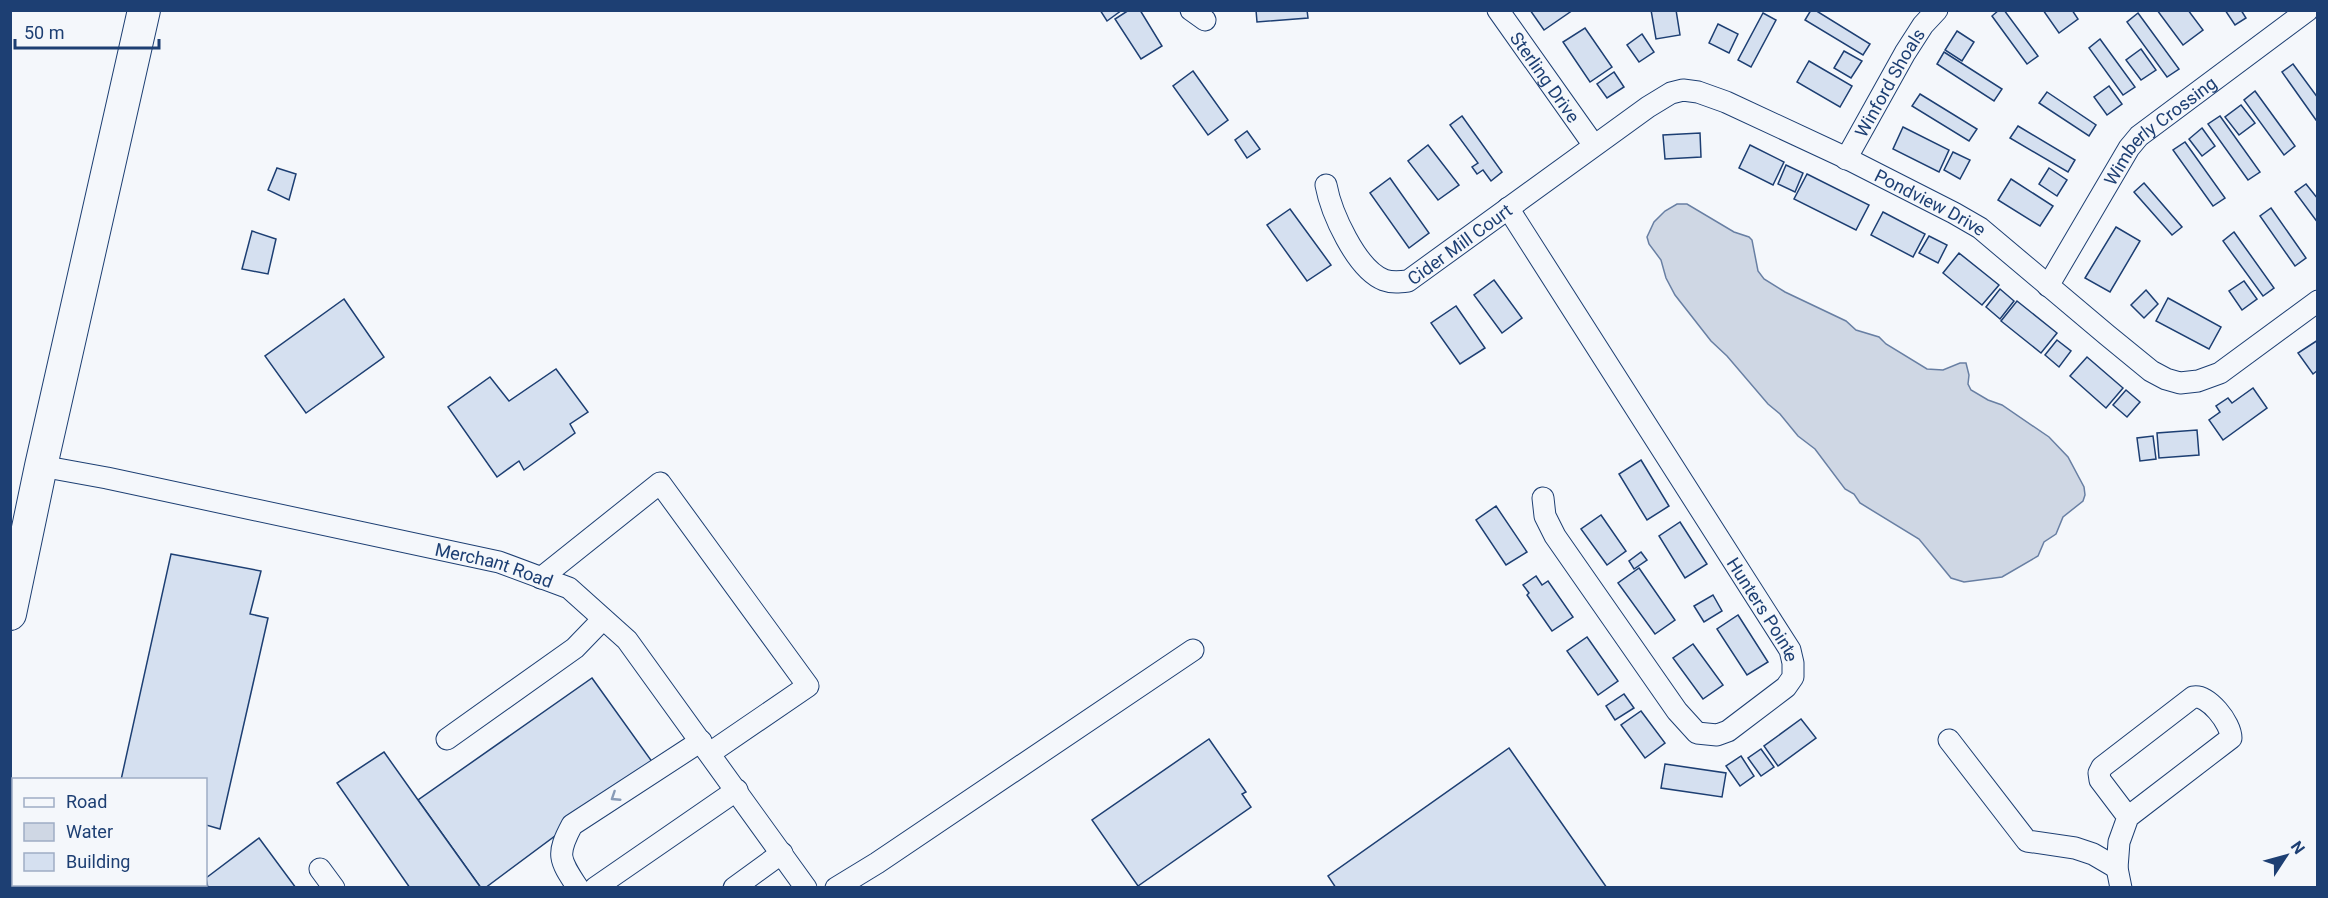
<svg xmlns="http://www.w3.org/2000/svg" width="2328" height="898" viewBox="0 0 2328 898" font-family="Roboto,sans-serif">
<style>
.water{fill:#cfd7e4;stroke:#687fa3;stroke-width:1.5}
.building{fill:#d5e0f0;stroke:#1d3f73;stroke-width:1.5}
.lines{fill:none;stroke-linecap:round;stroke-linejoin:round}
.minor-casing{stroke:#1d3f73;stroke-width:23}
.highway-casing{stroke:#1d3f73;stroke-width:34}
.minor{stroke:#f4f7fb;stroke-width:21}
.highway{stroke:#f4f7fb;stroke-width:32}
.oneway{stroke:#889bb7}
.labels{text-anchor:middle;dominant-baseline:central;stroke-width:4.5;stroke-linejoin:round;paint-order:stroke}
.street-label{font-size:18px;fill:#1d3f73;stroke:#f4f7fb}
</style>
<rect width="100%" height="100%" fill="#f4f7fb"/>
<polygon class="water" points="1677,204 1687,204 1734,232 1749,237 1752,240 1758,271 1764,279 1785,292 1846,321 1856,330 1879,337 1886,344 1927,369 1943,370 1960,363 1966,363 1969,375 1968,384 1971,390 1988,400 2002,405 2049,437 2068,457 2084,487 2085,495 2083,501 2063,517 2056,534 2044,542 2038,556 2002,577 1964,582 1951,578 1919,539 1860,503 1854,494 1845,489 1815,449 1798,436 1780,414 1768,404 1727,356 1711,341 1675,295 1666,278 1661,260 1649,244 1647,237 1654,222 1665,211"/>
<g class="building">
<polygon points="1100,10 1122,10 1107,21"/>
<polygon points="1129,10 1140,10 1162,46 1141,59 1115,19"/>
<polygon points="1256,10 1307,10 1308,18 1257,22"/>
<polygon points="1530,10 1573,10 1544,30"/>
<polygon points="1651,10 1676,10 1680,35 1656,39"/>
<polygon points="1811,10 1815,10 1870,44 1863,55 1805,20"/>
<polygon points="1999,10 2004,10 2038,56 2027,64 1992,16"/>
<polygon points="2043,10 2072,10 2078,19 2059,33"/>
<polygon points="2157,10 2188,10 2203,30 2183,45"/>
<polygon points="2225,10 2241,10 2246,18 2235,25"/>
<polygon points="1763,13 1776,20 1751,67 1738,60"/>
<polygon points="2138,13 2179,69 2167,77 2127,22"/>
<polygon points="1718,24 1738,34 1729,53 1709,43"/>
<polygon points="1585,28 1612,67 1590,82 1563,42"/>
<polygon points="1957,31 1974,42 1962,61 1945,50"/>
<polygon points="1642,34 1654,52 1639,62 1627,45"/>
<polygon points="2100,39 2135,87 2123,95 2089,48"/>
<polygon points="2141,49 2156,70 2141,80 2126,60"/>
<polygon points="1844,51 1862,61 1851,78 1834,68"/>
<polygon points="1944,52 2002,89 1994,101 1937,64"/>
<polygon points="1809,61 1852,86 1840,107 1797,82"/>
<polygon points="2293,64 2318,98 2318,119 2316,120 2282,72"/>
<polygon points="1193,71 1228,120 1208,135 1173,86"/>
<polygon points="1614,72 1624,87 1607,98 1597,84"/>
<polygon points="2109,86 2122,104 2107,115 2094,97"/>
<polygon points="2255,91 2295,146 2284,155 2244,100"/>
<polygon points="2047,92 2096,125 2089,136 2039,103"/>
<polygon points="1920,94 1977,129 1969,141 1912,106"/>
<polygon points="2241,105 2255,123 2239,135 2225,117"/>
<polygon points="1462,116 1502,172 1491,181 1483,170 1477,174 1472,167 1478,163 1450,125"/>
<polygon points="2220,116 2260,172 2248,180 2208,124"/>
<polygon points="2018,126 2075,160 2068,172 2010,138"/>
<polygon points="1903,127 1949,150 1939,172 1893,149"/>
<polygon points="2202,128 2215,146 2202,156 2189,139"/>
<polygon points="1247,131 1260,149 1247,158 1235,140"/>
<polygon points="1700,133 1701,157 1665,159 1663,135"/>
<polygon points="2185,142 2225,198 2213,206 2173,150"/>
<polygon points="1428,145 1459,185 1438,200 1408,161"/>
<polygon points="1750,145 1784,162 1773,185 1739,168"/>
<polygon points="1953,152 1970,160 1960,179 1944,170"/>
<polygon points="1786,165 1803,173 1795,192 1778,184"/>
<polygon points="277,168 296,174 289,200 268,190"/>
<polygon points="2049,168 2067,180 2057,196 2039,184"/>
<polygon points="1807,174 1869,205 1856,230 1794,199"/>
<polygon points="1390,178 1429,233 1409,248 1370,193"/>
<polygon points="2011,179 2053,206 2040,226 1998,200"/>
<polygon points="2144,183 2182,227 2172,235 2134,192"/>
<polygon points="2306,184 2318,199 2318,223 2295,192"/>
<polygon points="2271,208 2306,258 2295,266 2260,216"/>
<polygon points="1290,209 1331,265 1307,281 1267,225"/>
<polygon points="1883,212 1925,234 1913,257 1871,235"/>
<polygon points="2116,227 2140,241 2110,292 2085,278"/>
<polygon points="252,231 276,239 268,274 242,269"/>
<polygon points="2234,232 2274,288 2263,296 2223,241"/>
<polygon points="1929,236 1947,245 1938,263 1919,253"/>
<polygon points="1959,253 1999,285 1982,305 1943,273"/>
<polygon points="1494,280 1522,318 1502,333 1474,295"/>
<polygon points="2244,281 2257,299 2242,310 2229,291"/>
<polygon points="2000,289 2014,301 2000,319 1986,307"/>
<polygon points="2146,290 2158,304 2144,318 2131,305"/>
<polygon points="2168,298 2221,327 2209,349 2156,321"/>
<polygon points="344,299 384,357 306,413 265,356"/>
<polygon points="2017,301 2057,333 2041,353 2001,321"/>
<polygon points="1456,306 1485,348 1460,364 1431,323"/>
<polygon points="2057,340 2071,351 2059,367 2045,355"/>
<polygon points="2318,340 2318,370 2313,374 2298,353"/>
<polygon points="2087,357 2123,388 2106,408 2070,376"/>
<polygon points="556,369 588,412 570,424 575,433 524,470 519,461 497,477 448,407 490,377 509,401"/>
<polygon points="2253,388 2267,408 2223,440 2209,420 2220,412 2216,406 2228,398 2232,403"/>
<polygon points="2126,390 2140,402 2127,417 2113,405"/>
<polygon points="2197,430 2199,455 2159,458 2157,433"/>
<polygon points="2153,436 2156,459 2140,461 2137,438"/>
<polygon points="1641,460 1669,506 1647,520 1619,474"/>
<polygon points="1496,506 1527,552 1506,565 1476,520"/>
<polygon points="1601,515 1626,551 1607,565 1581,529"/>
<polygon points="1680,522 1707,564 1685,578 1659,536"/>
<polygon points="1641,552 1647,560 1634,569 1629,561"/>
<polygon points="171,554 261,571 250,614 268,618 220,829 206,825 206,780 121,780"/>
<polygon points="1639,568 1675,620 1655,634 1618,583"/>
<polygon points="1536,576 1542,585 1548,581 1573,617 1552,631 1527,595 1529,593 1523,585"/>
<polygon points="1713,595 1722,611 1704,622 1694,606"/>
<polygon points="1738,615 1768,662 1747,675 1717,629"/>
<polygon points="1587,637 1618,681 1598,695 1567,651"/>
<polygon points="1693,644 1723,685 1703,699 1673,658"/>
<polygon points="592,678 653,763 485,888 481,888 418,800"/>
<polygon points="1624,694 1634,708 1615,720 1606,706"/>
<polygon points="1641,711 1665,743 1645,758 1621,725"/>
<polygon points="1801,719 1816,738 1778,766 1764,746"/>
<polygon points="1209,739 1246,792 1242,794 1251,807 1138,886 1092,820"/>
<polygon points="1509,748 1607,888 1336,888 1328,876"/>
<polygon points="1761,749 1774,767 1761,776 1748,758"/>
<polygon points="384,752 418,800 481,888 410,888 337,783"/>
<polygon points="1741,756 1754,776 1740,786 1726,766"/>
<polygon points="1665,764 1726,773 1722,797 1661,788"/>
<polygon points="259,838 296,888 208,888 206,878"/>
</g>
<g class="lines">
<defs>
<g id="minor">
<polyline points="1191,10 1205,20"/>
<path id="s1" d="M1498 10 1593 144"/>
<path id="s2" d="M1846 159 1905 53 1923 25 1937 10"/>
<path id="s3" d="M1326 185C1331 212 1356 269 1384 280 1392 283 1400 282 1408 281L1648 107 1671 93 1683 90 1698 92 1726 102 1842 156 1954 213 1980 228 2107 335 2151 371 2166 379 2180 383 2198 381 2220 373 2318 301"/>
<path id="s4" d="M1508 208 1790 650 1793 663V677L1786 687 1728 731 1717 735 1697 733 1677 711 1555 536 1545 516 1543 498"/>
<path id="s5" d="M2048 286 2129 148 2139 136 2308 10"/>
<path id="s6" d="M41 466 107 478 499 562 569 588 627 640 806 888"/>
<polyline points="541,578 660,483 808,686 710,753"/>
<polyline points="447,739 575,648 603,619"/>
<polyline points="1949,740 2027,841 2075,848 2093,854 2117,868"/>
<polyline points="320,869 334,888"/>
<path d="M578 888C559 859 556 855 572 825L701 741"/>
<polyline points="595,888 737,790"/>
<polyline points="734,888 782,853"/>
<polyline points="836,888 877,863 1193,650"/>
<path d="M2121 888 2117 868 2119 842 2128 817 2231 738C2231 723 2208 694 2193 697L2102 767 2099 773 2100 780 2128 817"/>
</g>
<polyline id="highway" points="10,614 41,466 144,10"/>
</defs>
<use href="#minor" class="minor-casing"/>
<use href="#highway" class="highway-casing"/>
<use href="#minor" class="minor"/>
<use href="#highway" class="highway"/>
</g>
<defs><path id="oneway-chevron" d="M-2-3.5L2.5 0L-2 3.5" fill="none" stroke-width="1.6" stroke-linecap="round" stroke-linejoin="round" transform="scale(1.5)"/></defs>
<use class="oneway" href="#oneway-chevron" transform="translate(615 797) rotate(147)"/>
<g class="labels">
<g class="street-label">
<text stroke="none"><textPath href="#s1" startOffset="82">Sterling Drive</textPath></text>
<text stroke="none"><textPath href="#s2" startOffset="88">Winford Shoals</textPath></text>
<text stroke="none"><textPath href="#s5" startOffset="194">Wimberly Crossing</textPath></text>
<text stroke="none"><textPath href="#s3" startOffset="747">Pondview Drive</textPath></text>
<text stroke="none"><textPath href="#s3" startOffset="202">Cider Mill Court</textPath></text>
<text stroke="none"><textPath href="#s6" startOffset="464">Merchant Road</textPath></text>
<text stroke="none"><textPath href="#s4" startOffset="476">Hunters Pointe</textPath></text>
</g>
</g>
<rect width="2328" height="898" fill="none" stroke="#1d3f73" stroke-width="24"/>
<rect x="12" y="778" width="195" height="108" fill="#f4f7fb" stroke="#9eadc5" stroke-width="1.5"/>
<rect x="24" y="798" width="30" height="9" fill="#f4f7fb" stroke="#9eadc5" stroke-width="1.5"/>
<text x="66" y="808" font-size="18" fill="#1d3f73">Road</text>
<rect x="24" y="823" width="30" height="18" fill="#cfd7e4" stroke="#9eadc5" stroke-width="1.5"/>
<text x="66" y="838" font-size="18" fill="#1d3f73">Water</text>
<rect x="24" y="853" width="30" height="18" fill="#d5e0f0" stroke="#9eadc5" stroke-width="1.5"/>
<text x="66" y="868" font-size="18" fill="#1d3f73">Building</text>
<g transform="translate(2286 856) rotate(54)" stroke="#f4f7fb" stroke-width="4.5" paint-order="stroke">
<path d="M0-4.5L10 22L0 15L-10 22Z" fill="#1d3f73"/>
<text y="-9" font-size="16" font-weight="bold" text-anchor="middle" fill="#1d3f73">N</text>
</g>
<path d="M15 39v9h144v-9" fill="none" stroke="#1d3f73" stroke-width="3"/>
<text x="24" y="39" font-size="18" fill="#1d3f73" stroke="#f4f7fb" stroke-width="4.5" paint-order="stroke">50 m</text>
</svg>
